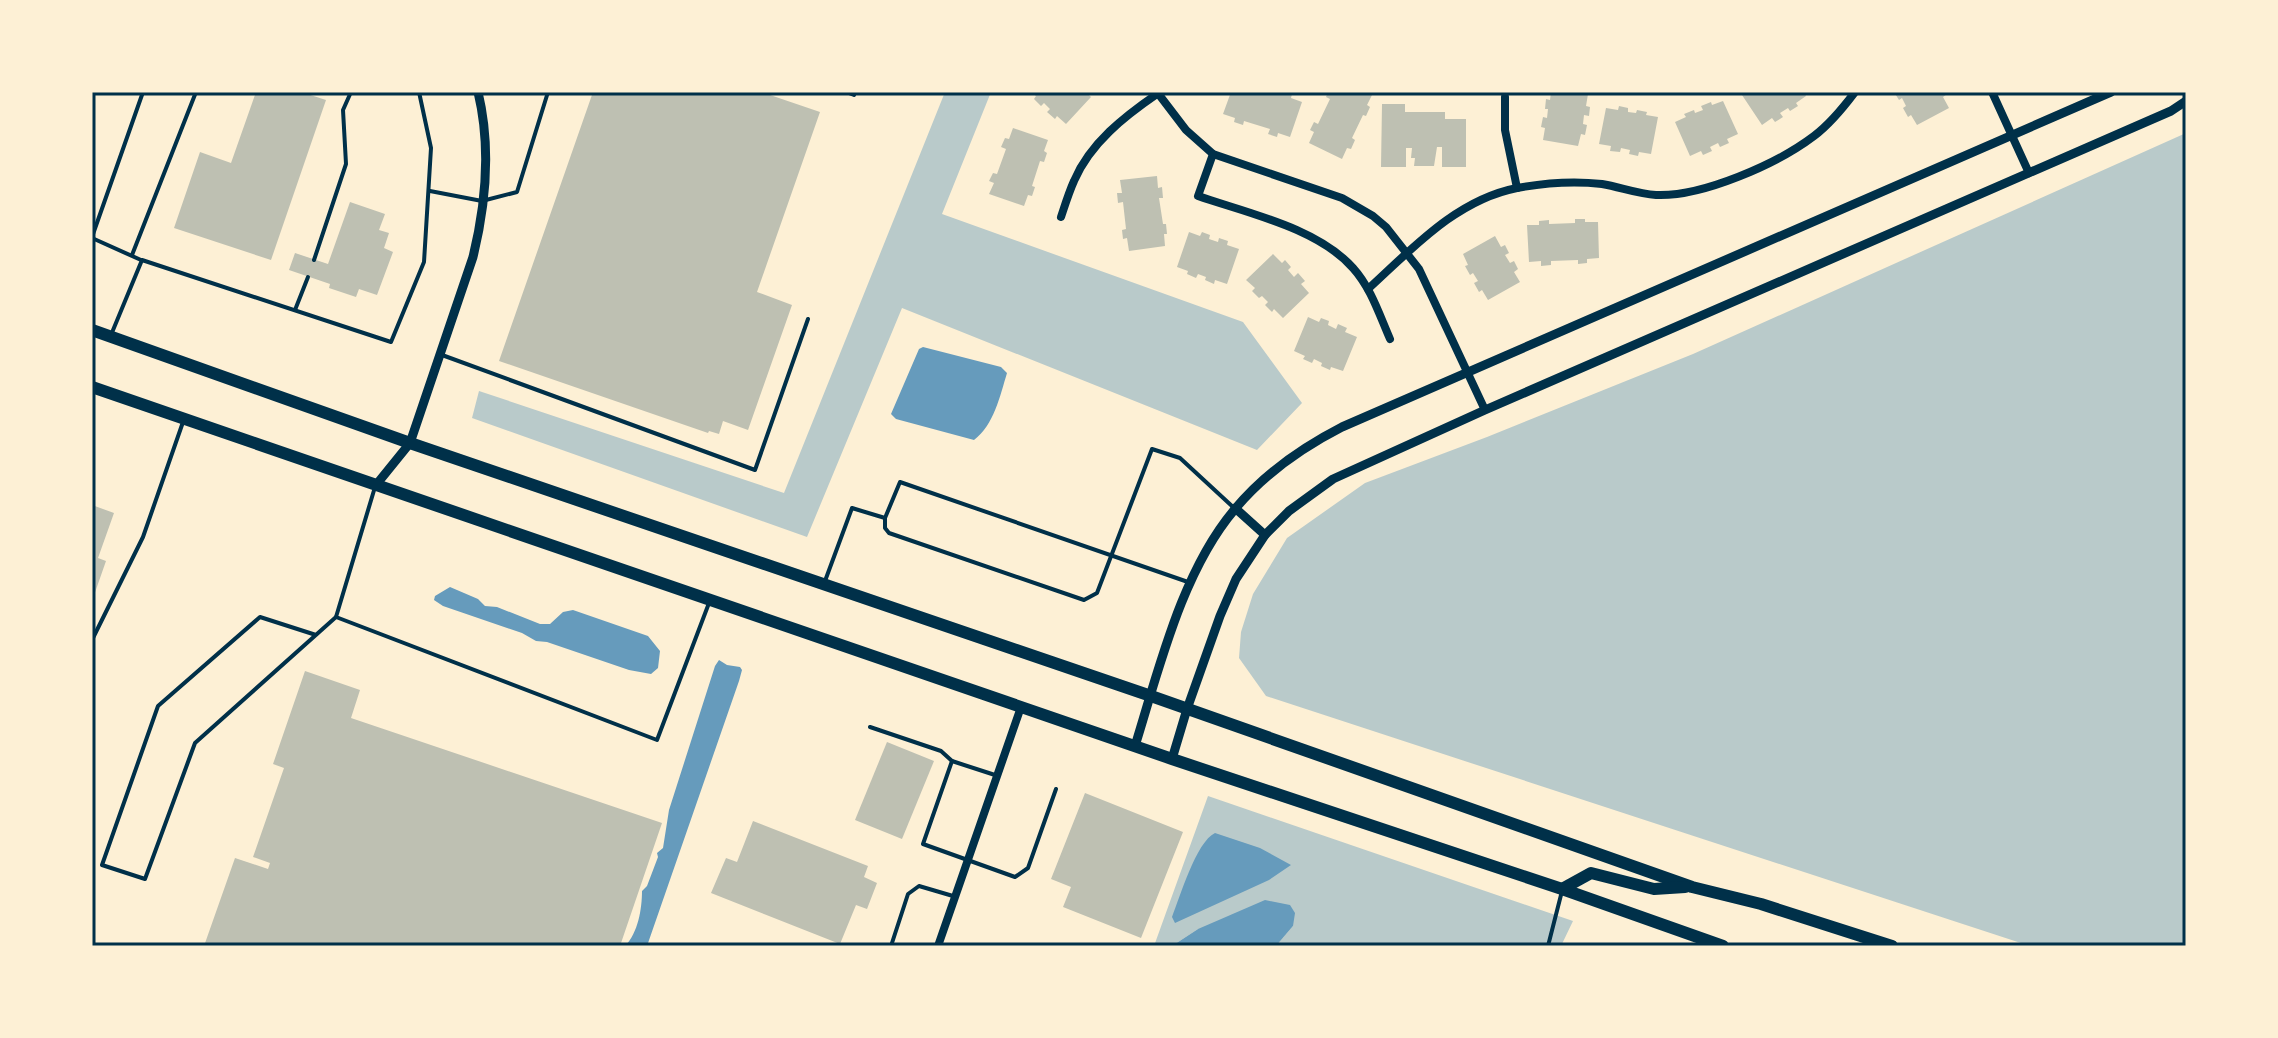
<svg xmlns="http://www.w3.org/2000/svg" width="2278" height="1038" viewBox="0 0 2278 1038" font-family="Merriweather,serif">
<style>
.green{fill:#b9caca}
.water{fill:#669bbc}
.building{fill:#bec0b2}
.lines{fill:none;stroke-linecap:round;stroke-linejoin:round}
.service{stroke:#003049;stroke-width:4}
.minor{stroke:#003049;stroke-width:8}
.tertiary{stroke:#003049;stroke-width:9}
.primary{stroke:#003049;stroke-width:12}
.neatline{fill:none;stroke:#003049;stroke-width:3}
</style>
<rect width="100%" height="100%" fill="#fdf0d5"/>
<g class="green">
<polygon points="945,92 991,92 942,214 1243,322 1302,403 1257,450 902,308 807,537 472,418 479,391 784,493"/>
<polygon points="2186,133 2186,946 2030,946 1266,696 1239,658 1241,632 1253,594 1287,538 1365,483 1487,437 1693,354"/>
<polygon points="1208,796 1573,921 1561,946 1276,946 1293,926 1198,929 1172,946 1154,946"/>
</g>
<g class="water">
<path d="M923 347 1001 367 1007 373C1000 396 994 425 974 440L896 419 891 414 919 349Z"/>
<polygon points="450,587 478,599 485,606 497,607 540,624 550,624 563,612 573,610 648,636 660,651 658,668 651,674 629,670 547,642 536,641 522,633 443,606 434,600 435,596"/>
<path d="M719 660 727 665 740 667 742 670 739 681 647 946H625C638 933 642 909 642 891L647 886 658 857 657 853 663 848 669 810 715 666Z"/>
<path d="M1215 833 1260 848 1291 865 1269 880 1175 923 1172 917C1180 897 1196 842 1215 833Z"/>
<polygon points="1265,900 1290,905 1295,913 1293,926 1276,946 1172,946 1198,929"/>
</g>
<g class="building">
<polygon points="256,92 301,92 326,100 271,260 174,228 200,152 231,163"/>
<polygon points="593,92 761,92 820,112 757,292 792,305 748,430 723,421 719,434 709,431 708,433 499,361"/>
<polygon points="1031,92 1086,92 1091,97 1066,124 1057,116 1055,119 1047,112 1050,109 1044,103 1041,106 1034,99 1036,96"/>
<polygon points="1231,92 1273,92 1281,95 1285,92 1292,94 1291,98 1302,102 1290,137 1278,133 1277,137 1268,134 1270,129 1244,121 1243,125 1234,122 1235,118 1223,114"/>
<polygon points="1328,92 1367,92 1372,95 1367,105 1370,107 1366,116 1363,115 1352,138 1355,140 1351,149 1347,148 1342,159 1309,143 1314,132 1310,130 1314,122 1318,124 1330,99 1326,97"/>
<polygon points="1551,92 1588,94 1586,106 1590,107 1589,116 1584,115 1583,124 1587,125 1585,135 1581,134 1578,146 1543,140 1545,128 1541,127 1543,117 1547,118 1548,109 1545,109 1546,99 1550,100"/>
<polygon points="1746,92 1804,92 1806,96 1796,103 1798,106 1790,111 1788,108 1780,113 1783,117 1775,122 1772,118 1762,125 1742,95"/>
<polygon points="1894,92 1946,92 1947,94 1943,97 1949,108 1917,125 1911,115 1908,117 1903,108 1906,106 1902,98 1899,100"/>
<polygon points="1723,101 1738,134 1727,139 1729,143 1720,147 1718,143 1710,147 1712,151 1703,155 1701,151 1690,156 1675,122 1686,117 1684,114 1694,110 1695,113 1703,110 1701,106 1711,102 1712,105"/>
<polygon points="1382,104 1405,104 1405,112 1445,112 1445,119 1466,119 1466,167 1442,167 1442,147 1437,147 1434,166 1414,166 1415,158 1411,158 1412,148 1406,148 1406,167 1381,167"/>
<polygon points="1619,106 1628,108 1628,112 1636,113 1637,110 1647,112 1646,115 1658,117 1651,154 1639,152 1638,156 1629,154 1630,150 1621,148 1620,152 1610,151 1611,146 1599,144 1606,108 1618,110"/>
<polygon points="1013,128 1048,140 1044,151 1047,153 1044,162 1040,161 1032,186 1035,187 1032,196 1028,195 1024,206 989,194 994,183 989,181 993,173 997,174 1006,149 1001,147 1005,138 1009,139"/>
<polygon points="1157,176 1158,188 1162,187 1163,198 1159,198 1163,224 1166,224 1167,234 1164,234 1165,246 1129,251 1127,238 1123,239 1122,230 1126,229 1123,202 1118,203 1117,193 1122,193 1120,180"/>
<polygon points="350,202 385,214 379,230 389,233 384,248 393,252 377,295 359,289 356,297 329,288 330,284 289,270 295,253 328,264"/>
<polygon points="1575,219 1585,219 1585,222 1598,222 1599,258 1587,259 1587,263 1578,264 1578,260 1551,261 1551,265 1541,266 1541,261 1529,262 1527,225 1539,225 1539,221 1549,220 1549,224 1575,223"/>
<polygon points="1189,232 1200,236 1202,232 1210,235 1209,239 1218,242 1219,238 1228,241 1227,245 1239,249 1227,284 1215,280 1214,284 1205,280 1206,277 1198,274 1196,278 1187,274 1188,271 1177,267"/>
<polygon points="1495,236 1501,247 1505,245 1509,253 1505,255 1510,263 1514,261 1518,269 1514,272 1520,282 1488,300 1482,290 1479,292 1474,283 1478,281 1473,273 1470,275 1465,266 1468,265 1463,254"/>
<polygon points="1273,254 1282,263 1285,260 1291,267 1288,270 1294,277 1298,273 1305,281 1301,284 1309,293 1283,318 1274,309 1272,312 1265,305 1268,302 1262,296 1259,298 1252,291 1255,288 1246,280"/>
<polygon points="1308,317 1319,322 1321,318 1329,321 1328,325 1336,329 1338,324 1347,328 1345,332 1357,337 1343,371 1331,367 1330,370 1321,366 1322,363 1314,359 1312,363 1303,359 1305,356 1294,351"/>
<polygon points="92,505 114,513 98,558 106,561 92,601"/>
<polygon points="305,671 360,690 351,718 662,823 620,946 204,946 235,858 268,869 270,863 253,857 284,768 273,764"/>
<polygon points="887,742 934,761 902,839 855,820"/>
<polygon points="1085,793 1183,832 1141,938 1063,907 1071,887 1051,879"/>
<polygon points="753,821 868,866 864,877 877,883 867,909 856,905 840,944 711,893 726,858 737,862"/>
</g>
<g class="lines">
<g class="service">
<polyline points="846,92 854,95 855,92"/>
<polyline points="430,191 482,201 517,192 548,92"/>
<polyline points="92,237 143,92"/>
<polyline points="92,238 141,260"/>
<polyline points="132,255 196,92"/>
<polyline points="314,260 346,164 343,110 351,92"/>
<polyline points="295,310 308,277"/>
<polyline points="111,335 142,260 391,342 424,262 431,148 419,92"/>
<polyline points="442,355 755,470 808,319"/>
<polyline points="375,487 336,617 657,740 709,603"/>
<polyline points="885,518 885,528 889,533 1084,600 1097,593 1152,449 1180,458 1233,507"/>
<polyline points="825,581 852,508 885,518 900,482 1188,582"/>
<polyline points="316,635 260,617 158,706 102,865 145,879 195,743 336,617"/>
<polyline points="92,640 143,537 183,422"/>
<polyline points="870,727 941,751 952,761 995,775"/>
<polyline points="952,761 923,844 1015,877 1028,868 1056,789"/>
<polyline points="891,946 908,894 919,886 953,896"/>
<polyline points="1548,946 1562,891"/>
</g>
<g class="minor">
<polyline points="1157,92 1186,130 1213,154 1342,198 1373,216 1386,227 1419,269 1485,410"/>
<polyline points="1992,92 2029,173"/>
<polyline points="1505,97 1505,130 1517,188"/>
<path d="M1213 154 1198 196C1247 213 1318 228 1353 268 1371 288 1379 314 1390 339"/>
<path d="M1061 217C1065 205 1069 192 1074 181 1090 143 1125 116 1157 94"/>
<path d="M1368 289C1412 249 1456 200 1517 188 1544 183 1575 181 1602 184 1620 187 1638 194 1656 195 1702 197 1777 164 1814 136 1830 124 1843 108 1855 92"/>
<polyline points="938,946 1021,707"/>
</g>
<g class="tertiary">
<path d="M376 485 410 443 473 257C486 204 491 146 478 92"/>
<polyline points="1235,508 1265,535"/>
<path d="M1135 746C1159 669 1182 571 1235 509 1265 473 1301 448 1342 427L2111 92"/>
<polyline points="1172,759 1187,709 1220,616 1236,579 1265,535 1289,511 1333,479 1485,410 2171,111 2186,101"/>
</g>
<g class="primary">
<polyline points="92,330 410,443 1151,696 1692,887 1761,904 1892,946"/>
<polyline points="92,387 1172,759 1562,889 1723,946"/>
<polyline points="1562,889 1591,873 1654,889 1685,887"/>
</g>
</g>
<rect width="2278" height="1038" fill="none" stroke="#fdf0d5" stroke-width="188"/>
<rect x="94" y="94" width="2090" height="850" class="neatline"/>
</svg>
